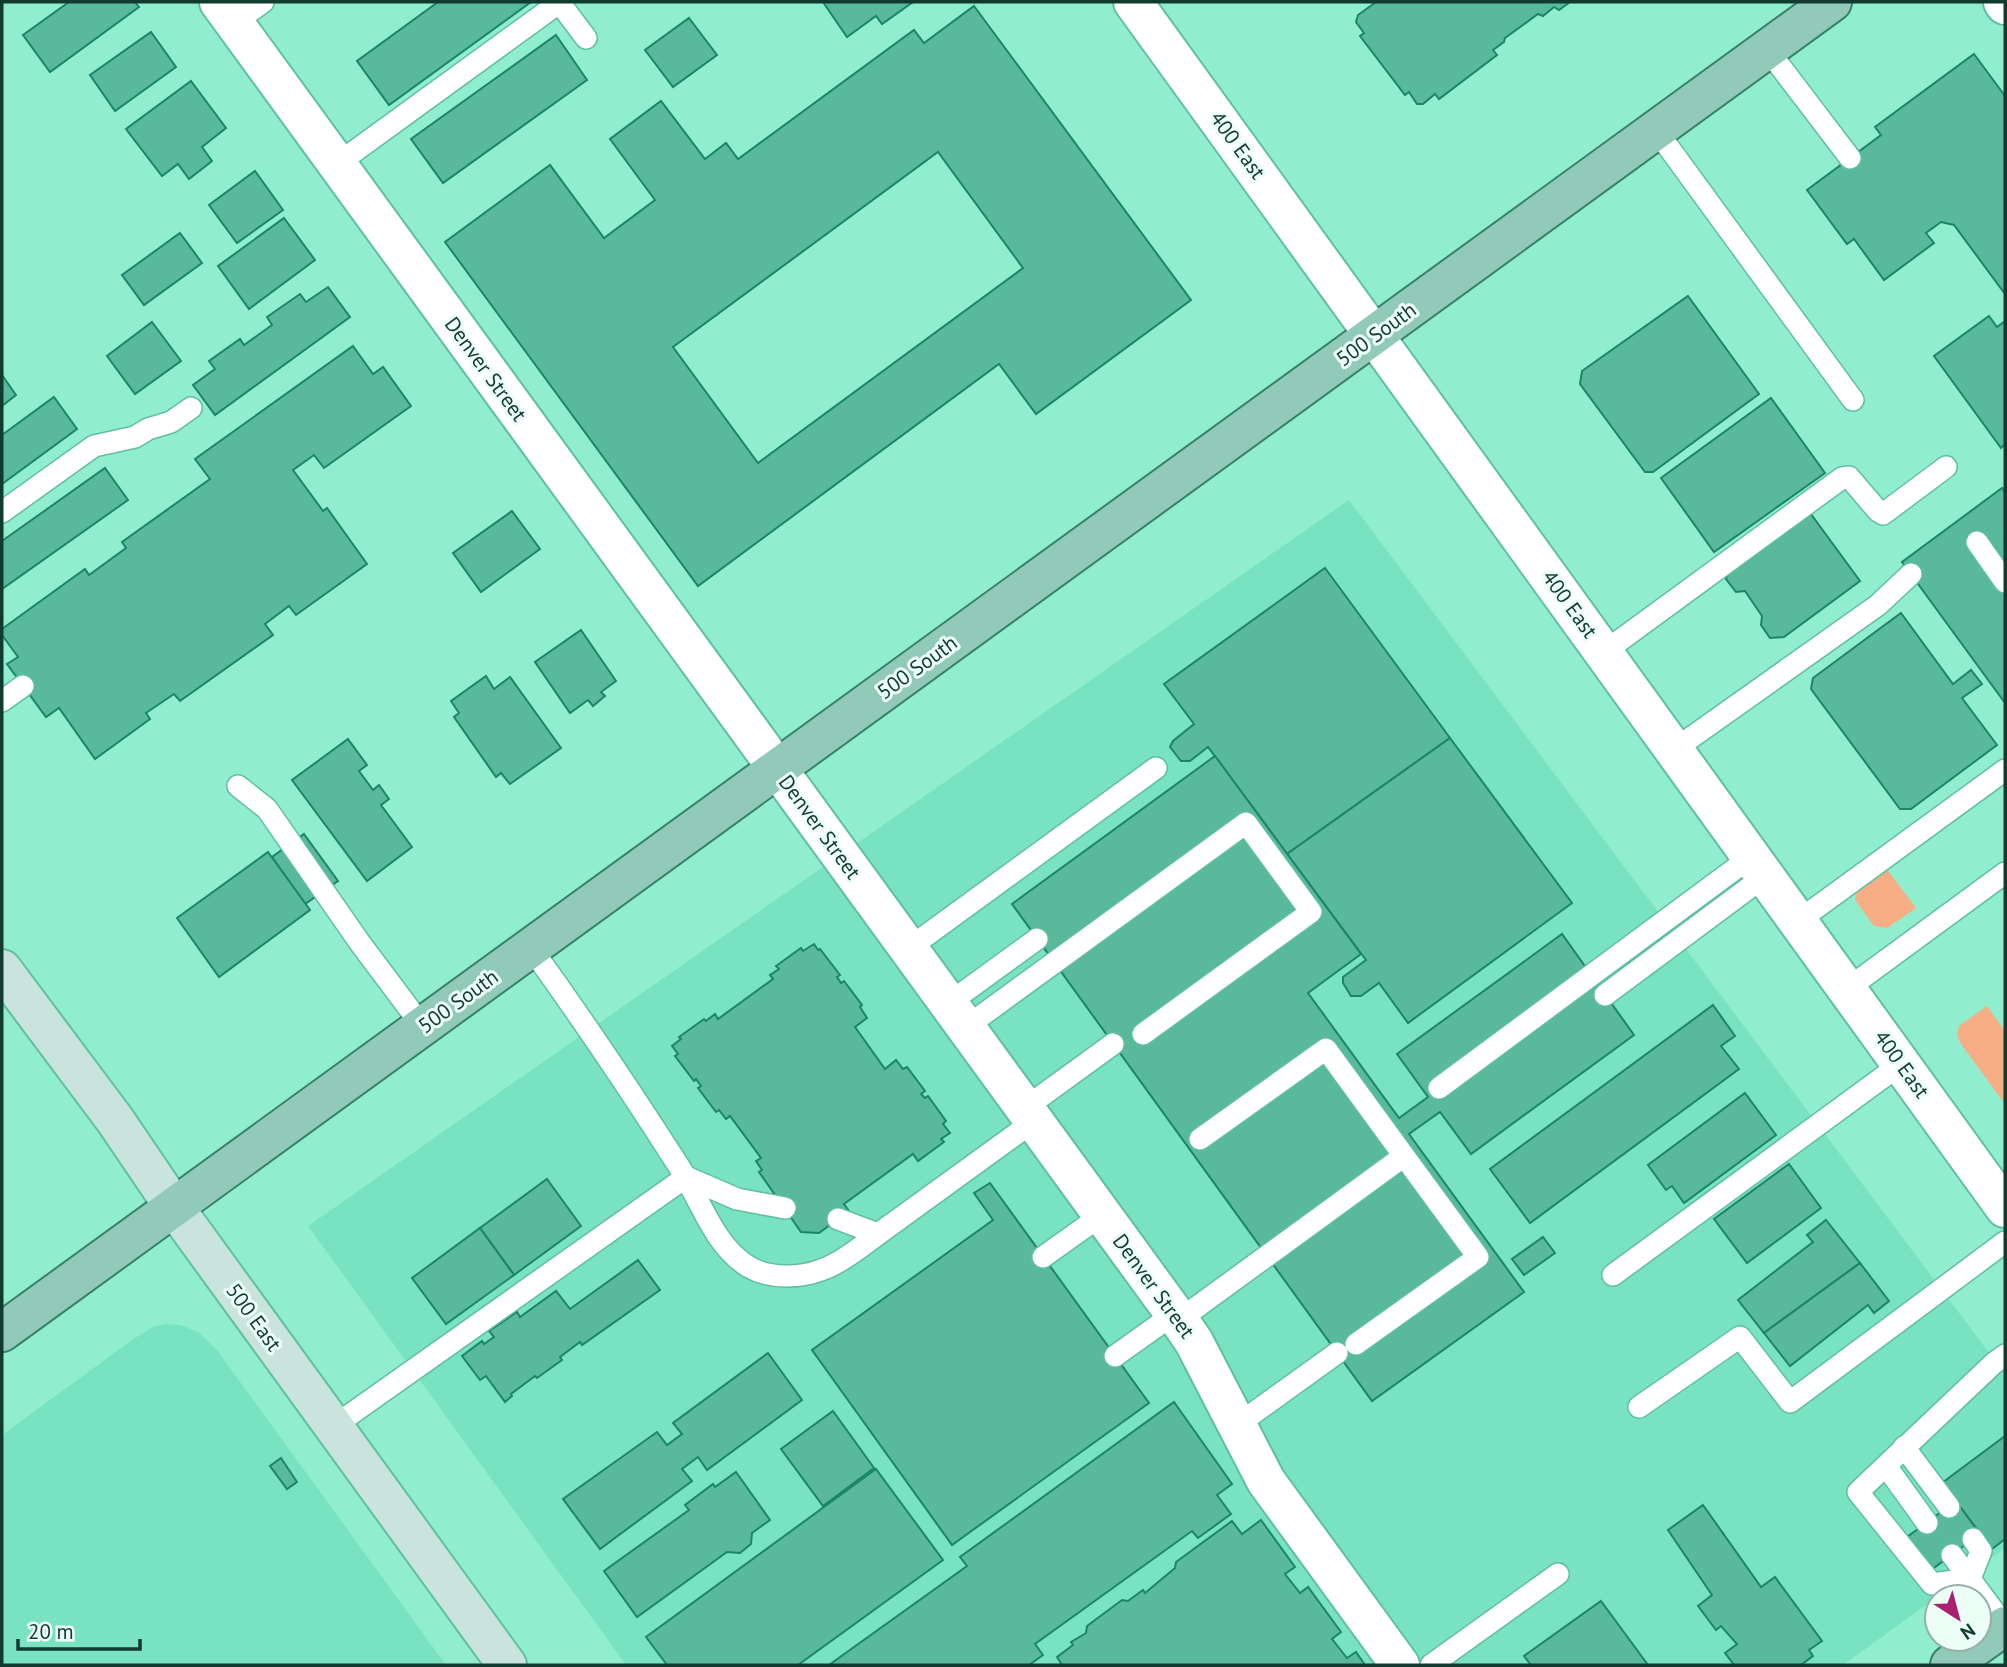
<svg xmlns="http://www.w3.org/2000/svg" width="2007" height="1667" viewBox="0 0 2007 1667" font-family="'PT Sans',sans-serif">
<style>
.built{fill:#79e3c1}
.green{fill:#f8ae84}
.building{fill:#59b99b;stroke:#1b856a;stroke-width:2;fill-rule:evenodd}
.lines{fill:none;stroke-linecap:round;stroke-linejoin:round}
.lane-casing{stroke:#60bfa1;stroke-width:24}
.street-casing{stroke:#60bfa1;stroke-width:42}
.secondary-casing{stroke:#60bfa1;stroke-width:42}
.primary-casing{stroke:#36816a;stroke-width:42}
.lane{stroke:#fff;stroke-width:21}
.street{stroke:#fff;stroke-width:38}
.secondary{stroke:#c8e4dc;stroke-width:38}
.primary{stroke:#92cab9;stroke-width:38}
.labels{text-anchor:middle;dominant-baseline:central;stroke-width:6;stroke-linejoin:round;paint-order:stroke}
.street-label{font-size:21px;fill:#123b2f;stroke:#edfef7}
</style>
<rect width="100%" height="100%" fill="#90eecf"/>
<g class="built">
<polygon points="1349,500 2005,1374 2005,1548 1843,1665 626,1665 308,1226"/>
<polygon points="169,1324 181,1325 198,1332 217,1350 446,1665 2,1665 2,1435 132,1340 154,1326"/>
</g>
<g class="green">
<polygon points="1886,868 1916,908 1887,928 1874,926 1855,900 1857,890"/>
<polygon points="1987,1006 2005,1031 2005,1104 1961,1044 1957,1035 1959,1026"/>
</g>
<g class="building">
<polygon points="69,2 135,2 139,7 50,72 23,35"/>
<polygon points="438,2 531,2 389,105 357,61"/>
<polygon points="823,2 913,2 882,24 876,16 847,37"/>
<polygon points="1376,2 1570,2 1559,10 1554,7 1543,16 1538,14 1505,38 1504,42 1493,50 1497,55 1439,99 1435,94 1423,104 1417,104 1409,92 1405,95 1360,36 1364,33 1356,22 1358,15"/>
<path d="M974 6 1191 300 1036 414 999 364 698 586 445 242 550 165 604 238 655 200 610 139 661 101 705 159 726 143 738 159 914 30 924 43ZM938 152 1023 268 758 463 673 347Z"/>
<polygon points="689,18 717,55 673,87 645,50"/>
<polygon points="151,32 176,67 115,111 90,75"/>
<polygon points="556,35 587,80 443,183 411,139"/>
<polygon points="1974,54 2005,96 2005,294 1954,225 1941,222 1926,233 1934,243 1884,280 1854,239 1847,244 1807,190 1881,135 1875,127"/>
<polygon points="191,81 226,128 202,147 212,161 189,179 178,164 162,176 126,129"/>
<polygon points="255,171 283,210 237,243 209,205"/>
<polygon points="284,218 315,260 249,309 218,266"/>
<polygon points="180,233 202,263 144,305 122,275"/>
<polygon points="328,287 350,317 215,415 193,385 215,369 209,361 240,339 244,345 272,325 267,317 300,294 306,302"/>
<polygon points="1688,296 1759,394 1653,472 1645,472 1580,384 1582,371"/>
<polygon points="1989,316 1997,327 2005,321 2005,444 2001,448 1934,356"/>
<polygon points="152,322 181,361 135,394 107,356"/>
<polygon points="353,346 373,374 383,367 411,406 324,468 314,455 293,470 323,511 327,508 367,564 296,615 289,606 265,624 273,635 180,701 174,694 146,713 150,719 95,759 59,708 46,717 7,664 18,657 2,635 2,629 85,569 89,575 126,548 122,542 210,479 195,459"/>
<polygon points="2,375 16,395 2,406"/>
<polygon points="54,397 77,429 2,484 2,435"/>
<polygon points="1771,398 1825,473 1714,552 1661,478"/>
<polygon points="105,468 128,500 2,589 2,541"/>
<polygon points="2002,488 2005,493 2005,703 1902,562"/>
<polygon points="1808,510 1860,581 1784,637 1770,638 1761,625 1762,616 1745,591 1736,592 1726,579 1731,566"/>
<polygon points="512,511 540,549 481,592 453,553"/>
<polygon points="1325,568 1450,738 1287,854 1208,747 1190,761 1181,761 1170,747 1173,741 1194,724 1164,684"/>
<polygon points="1901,613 1953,684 1971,670 1982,684 1962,698 1997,745 1911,809 1900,809 1811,689 1813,678"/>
<polygon points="581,630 616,681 601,692 605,696 593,706 588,700 570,713 535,662"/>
<polygon points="486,676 494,689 510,677 561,748 510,784 501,773 496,777 454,717 459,713 451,701"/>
<polygon points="1450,738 1572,903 1408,1023 1379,983 1361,996 1351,996 1343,983 1343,977 1366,960 1287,854"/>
<polygon points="348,739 367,765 359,771 373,790 379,785 389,799 381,805 412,847 367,881 292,780"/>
<polygon points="1215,756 1361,954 1308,993 1399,1118 1428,1097 1397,1054 1562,934 1634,1035 1471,1154 1440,1112 1409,1134 1524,1292 1372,1401 1012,904"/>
<polygon points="304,834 338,881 305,904 272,857"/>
<polygon points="268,852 310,910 219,977 177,918"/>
<polygon points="814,944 818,950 820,949 840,975 837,977 841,983 844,981 862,1005 860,1007 867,1018 855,1027 885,1069 896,1060 903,1069 907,1067 925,1091 921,1094 925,1098 928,1096 946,1121 943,1124 950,1133 941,1139 944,1142 918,1161 913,1154 844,1204 849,1211 819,1233 801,1232 759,1172 762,1170 756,1161 761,1158 730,1116 726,1119 719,1110 716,1112 698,1088 701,1086 696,1079 694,1081 675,1056 678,1054 672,1046 681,1039 679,1037 704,1019 706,1021 715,1014 718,1019 773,979 770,975 779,969 776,966 801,948 803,951"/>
<polygon points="1713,1005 1735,1036 1721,1046 1739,1069 1530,1223 1490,1169"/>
<polygon points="1745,1093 1776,1135 1684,1203 1672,1186 1666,1190 1648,1165"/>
<polygon points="1789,1164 1821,1208 1747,1263 1714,1219"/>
<polygon points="547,1179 581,1226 514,1275 480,1228"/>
<polygon points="990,1183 1149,1403 952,1545 812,1350 993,1220 974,1193"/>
<polygon points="1826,1220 1860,1263 1764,1333 1738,1300 1813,1242 1807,1235"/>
<polygon points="480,1228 514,1275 446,1324 412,1278"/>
<polygon points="1543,1237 1555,1253 1524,1275 1512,1259"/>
<polygon points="638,1260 660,1290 582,1345 580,1342 560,1357 562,1360 537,1378 535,1376 511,1394 512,1396 505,1402 486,1376 480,1380 462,1356 482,1341 484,1344 494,1337 489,1331 517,1312 520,1317 556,1291 570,1309"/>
<polygon points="1860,1263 1889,1301 1874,1313 1868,1305 1790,1366 1764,1333"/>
<polygon points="768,1353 802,1400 707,1470 698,1457 682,1469 692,1481 600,1549 563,1499 657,1432 667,1445 682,1434 673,1423"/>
<polygon points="1174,1402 1232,1484 1217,1495 1231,1514 1198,1538 1192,1531 1035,1644 1043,1655 1029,1665 829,1665 967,1566 960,1557"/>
<polygon points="833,1411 874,1468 823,1506 781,1449"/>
<polygon points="2005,1436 2005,1539 1992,1549 1942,1483"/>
<polygon points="281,1458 297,1482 287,1489 270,1466"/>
<polygon points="876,1469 943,1560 798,1665 667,1665 646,1637"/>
<polygon points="736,1472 770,1520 752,1533 751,1544 740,1553 727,1552 637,1617 604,1571 689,1510 685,1505 713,1484 715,1487"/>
<polygon points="1956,1501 1980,1534 1931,1570 1907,1537"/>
<polygon points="1703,1505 1761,1587 1775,1577 1822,1641 1809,1650 1813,1656 1801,1665 1734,1665 1725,1653 1737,1644 1721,1626 1716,1630 1698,1606 1712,1595 1668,1530"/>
<polygon points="1261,1520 1295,1567 1285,1574 1300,1593 1308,1587 1341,1632 1332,1639 1347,1658 1356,1652 1365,1665 1062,1665 1057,1657 1073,1645 1071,1642 1086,1633 1087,1626 1122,1600 1128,1601 1143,1590 1145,1593 1175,1568 1176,1562 1232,1521 1242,1534"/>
<polygon points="1601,1601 1648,1665 1531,1665 1524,1656"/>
</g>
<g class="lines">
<defs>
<g id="lane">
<polyline points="559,2 586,38"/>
<polyline points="234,23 263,2"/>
<polyline points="1767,49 1850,158"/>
<polyline points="1656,130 1853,400"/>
<polyline points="337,164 560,2"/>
<polyline points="2,512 94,446 135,437 148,429 171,422 191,408"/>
<polyline points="1977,542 2005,582"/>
<polyline points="1604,652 1842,478 1849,477 1878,511 1883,514 1946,467"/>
<polyline points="2,701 23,686"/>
<polyline points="1675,749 1878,605 1911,574"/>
<polyline points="238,786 267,809 360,943 423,1027"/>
<polyline points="1798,921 2005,770"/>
<path d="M531 948C583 1020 632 1093 680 1168 701 1201 714 1246 749 1267 770 1279 800 1278 821 1270 843 1263 873 1237 892 1224 940 1189 987 1155 1034 1121"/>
<polyline points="909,948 1156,768"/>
<polyline points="1847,989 2005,873"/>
<polyline points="1605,995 1765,876"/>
<polyline points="949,1003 1037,939"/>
<polyline points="966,1027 1246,823 1311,912 1143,1034"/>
<polyline points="1439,1088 1751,857"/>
<polyline points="1025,1108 1113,1044"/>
<polyline points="838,1219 878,1234"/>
<polyline points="1043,1257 1102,1215"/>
<polyline points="1613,1275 1901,1064"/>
<polyline points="1179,1320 1404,1156 1326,1049 1200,1139"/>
<polyline points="1356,1344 1478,1257 1404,1156"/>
<polyline points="1115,1356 1174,1314"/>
<polyline points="1639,1407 1740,1337 1790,1402 2005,1242"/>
<polyline points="1237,1425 1337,1353"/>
<polyline points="334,1426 686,1177 737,1199 785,1208"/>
<polyline points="1904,1447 1949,1507"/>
<polyline points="1886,1466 1927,1523"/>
<polyline points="1952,1555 2005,1626"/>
<polyline points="1970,1579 1932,1584 1858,1492 1994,1363 2005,1355"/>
<polyline points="1970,1579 1981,1551 1973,1539"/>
<polyline points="1431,1665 1558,1574"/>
</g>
<g id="street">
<polyline points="219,2 1179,1320 1194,1342 1266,1481 1400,1665"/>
<polyline points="1133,2 2005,1208"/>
<polyline points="2003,2 2005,5"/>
</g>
<polyline id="secondary" points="2,969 115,1120 174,1207 507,1665"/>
<g id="primary">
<polyline points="2,1332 1832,2"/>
<polyline points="1950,1665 2005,1626"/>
</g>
</defs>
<use href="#lane" class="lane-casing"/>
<use href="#street" class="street-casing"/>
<use href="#secondary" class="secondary-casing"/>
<use href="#primary" class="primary-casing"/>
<use href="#lane" class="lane"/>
<use href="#street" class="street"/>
<use href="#secondary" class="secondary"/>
<use href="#primary" class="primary"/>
</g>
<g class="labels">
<g class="street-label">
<text transform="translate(1238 145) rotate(54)">400 East</text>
<text transform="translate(1376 334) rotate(-36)">500 South</text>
<text transform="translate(486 369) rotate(54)">Denver Street</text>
<text transform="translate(1570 604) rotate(54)">400 East</text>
<text transform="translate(917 667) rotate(-36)">500 South</text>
<text transform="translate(820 827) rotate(54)">Denver Street</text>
<text transform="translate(458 1001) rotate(-36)">500 South</text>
<text transform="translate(1902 1064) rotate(54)">400 East</text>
<text transform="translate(1154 1286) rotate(54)">Denver Street</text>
<text transform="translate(254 1317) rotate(54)">500 East</text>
</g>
</g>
<rect width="2007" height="1667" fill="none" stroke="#123b2f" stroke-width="7"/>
<g transform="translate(1958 1618) rotate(144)"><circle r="33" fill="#edfef7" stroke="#95b0a7" stroke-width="2"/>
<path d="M0-5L12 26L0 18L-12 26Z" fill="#a7236f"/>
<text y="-10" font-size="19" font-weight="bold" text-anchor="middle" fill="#123b2f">N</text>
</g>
<path d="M18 1639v10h122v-10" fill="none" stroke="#123b2f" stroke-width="3.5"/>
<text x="28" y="1639" font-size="21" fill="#123b2f" stroke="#edfef7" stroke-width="5" paint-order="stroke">20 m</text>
</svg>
